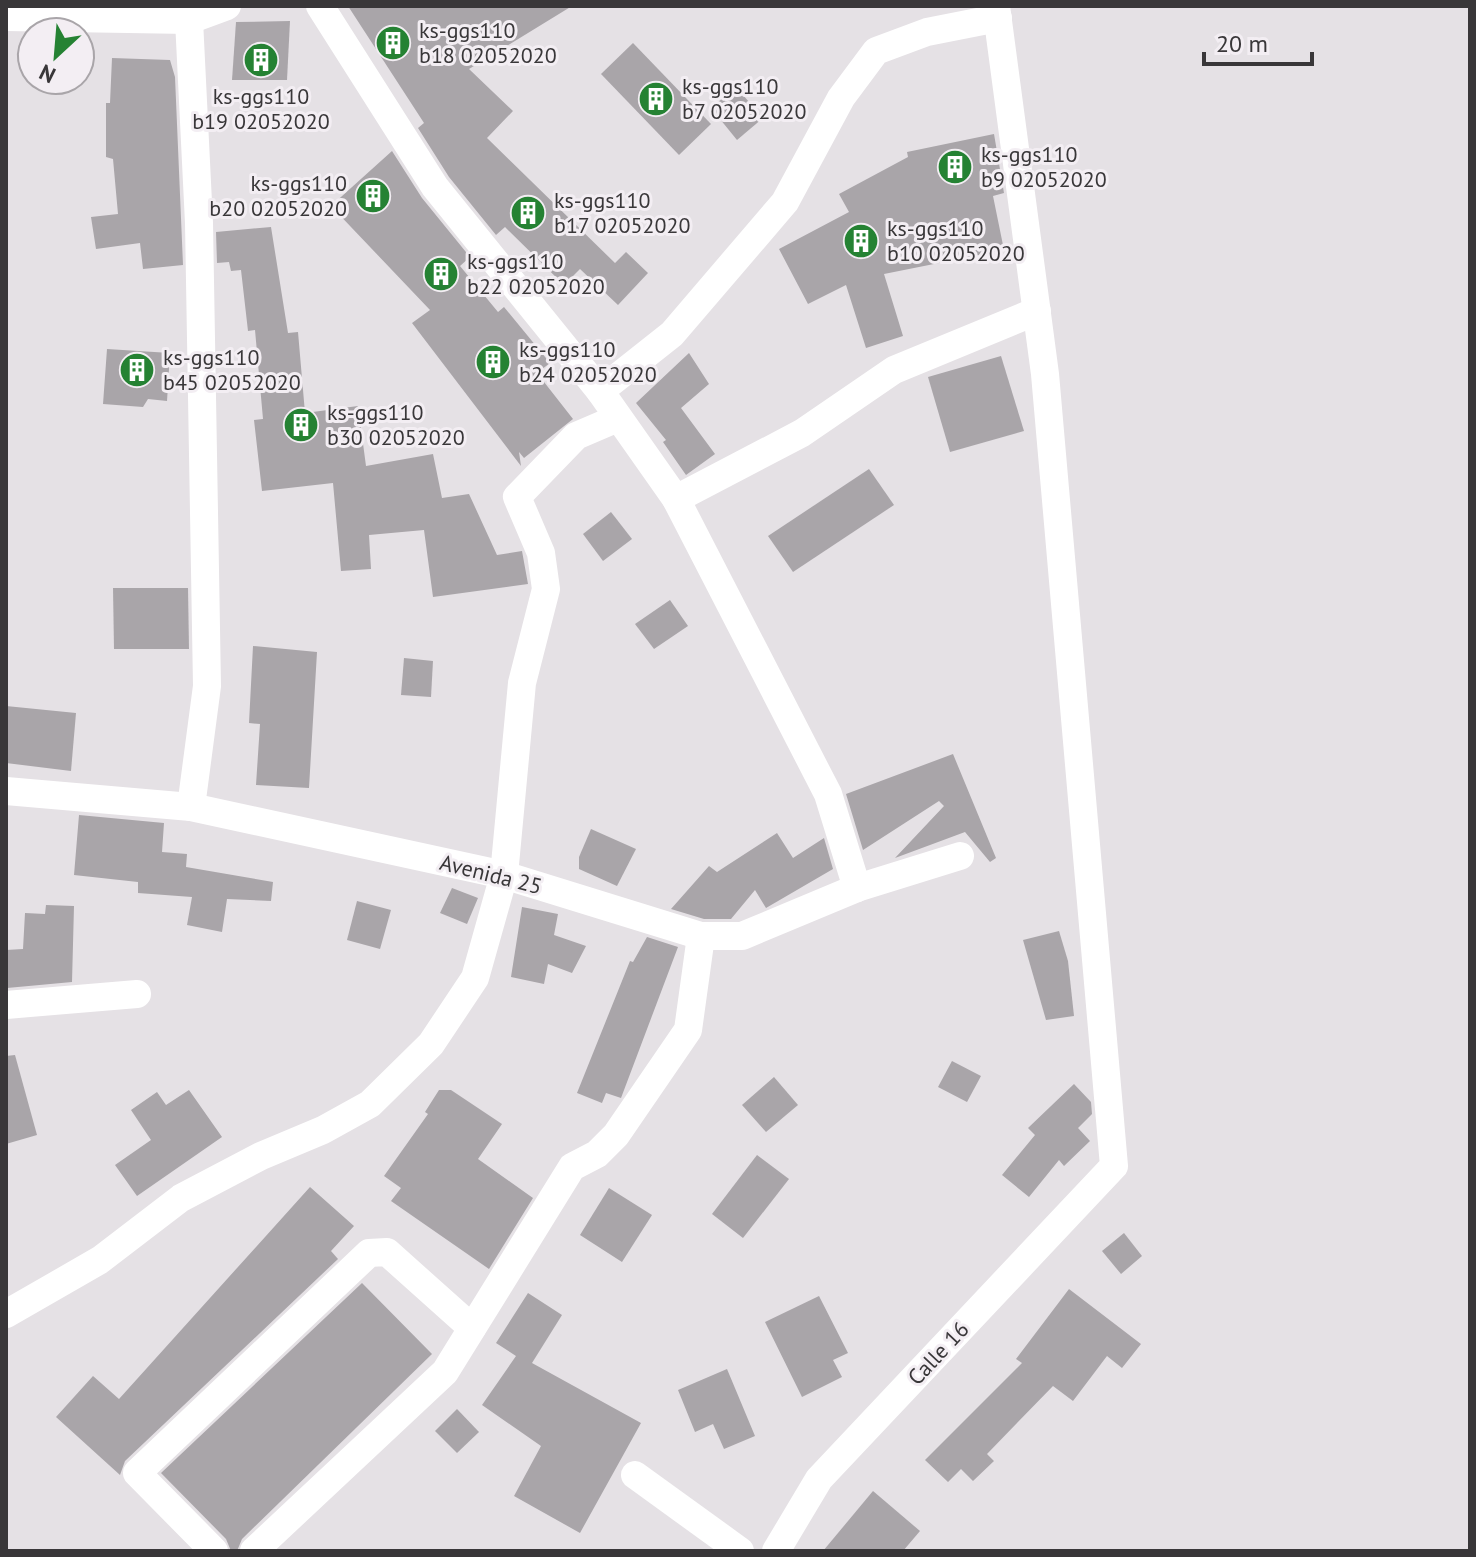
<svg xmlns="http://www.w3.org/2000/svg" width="1476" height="1557" viewBox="0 0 1476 1557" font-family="'PT Sans',sans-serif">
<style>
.building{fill:#a9a5a9}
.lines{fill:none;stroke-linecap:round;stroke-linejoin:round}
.street{stroke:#fff;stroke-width:28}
.labels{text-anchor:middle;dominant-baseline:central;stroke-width:6;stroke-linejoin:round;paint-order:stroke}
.poi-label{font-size:22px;fill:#393739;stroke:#f3eef3;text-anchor:start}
.street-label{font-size:22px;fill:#393739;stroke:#f3eef3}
</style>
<rect width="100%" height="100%" fill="#e5e1e5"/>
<g class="building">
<polygon points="348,6 572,6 469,69 513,111 487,138 615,263 626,252 648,273 618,305 580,269 564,285 505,227 496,235 449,177 418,128 424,123"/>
<polygon points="290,21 287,80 232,80 236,22"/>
<polygon points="633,43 711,124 679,155 601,74"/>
<polygon points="112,58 170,60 175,77 183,265 143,269 140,243 96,249 91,217 118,214 113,159 106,157 106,103 110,103"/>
<polygon points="736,87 763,118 737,140 711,108"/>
<polygon points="994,134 1004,193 993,196 1004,250 884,274 903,336 866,348 846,285 808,304 779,249 849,212 839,194 908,157 907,152"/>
<polygon points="392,151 422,198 470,257 460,266 498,312 504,307 550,363 537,373 573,419 524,458 519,452 521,466 412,323 430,310 331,206"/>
<polygon points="271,227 288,333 298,332 305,413 358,406 366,466 433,454 442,498 469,494 497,555 522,551 528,584 433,597 424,530 369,535 371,569 341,571 333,483 262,491 254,420 263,419 255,330 248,331 241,270 231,271 229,262 217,263 216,232"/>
<polygon points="107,349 170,353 167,401 148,399 143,407 103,404"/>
<polygon points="689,353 709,384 681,408 715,454 686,475 663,442 666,440 636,403"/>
<polygon points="1001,356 1024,431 950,452 928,377"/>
<polygon points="869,469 894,505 793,572 768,536"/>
<polygon points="611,512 632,539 603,561 583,534"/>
<polygon points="113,588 188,588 189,649 114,649"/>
<polygon points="670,600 688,626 654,649 635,624"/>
<polygon points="253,646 317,652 309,788 256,785 260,724 249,723"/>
<polygon points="404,658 433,661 431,697 401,695"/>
<polygon points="6,706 76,713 71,771 6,763"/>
<polygon points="953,754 996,858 990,862 965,832 895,858 944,806 939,801 863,850 846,794"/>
<polygon points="79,815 164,823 162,852 187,854 186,867 273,882 271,901 227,899 222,932 187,925 192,897 138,893 138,882 74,875"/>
<polygon points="591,829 636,849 617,886 579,869 579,857"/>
<polygon points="777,833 793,858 824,838 833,869 766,908 755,890 731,919 704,919 671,909 709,866 717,872"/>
<polygon points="452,888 478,898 467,924 440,913"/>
<polygon points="357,901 391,910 380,949 347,940"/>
<polygon points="46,905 74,906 72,982 7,988 6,950 23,949 25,913 45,914"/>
<polygon points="522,907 558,914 554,935 586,946 572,973 548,964 544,984 511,977"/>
<polygon points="1059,931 1068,961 1074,1016 1046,1020 1023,940"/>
<polygon points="647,937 678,947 621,1098 606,1093 602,1103 577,1093 630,961 633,962"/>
<polygon points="15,1055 37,1135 6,1144 6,1056"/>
<polygon points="952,1061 981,1076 967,1102 938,1087"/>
<polygon points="774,1077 798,1105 766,1132 742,1105"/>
<polygon points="1074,1084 1091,1102 1092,1114 1078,1128 1090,1141 1064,1166 1059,1160 1029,1197 1002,1175 1035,1135 1028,1128"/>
<polygon points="189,1090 222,1137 137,1196 115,1165 151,1140 131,1110 157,1092 166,1105"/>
<polygon points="439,1090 451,1090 502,1124 478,1159 533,1198 489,1269 391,1201 401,1188 384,1176 428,1114 425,1112"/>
<polygon points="757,1155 789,1179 743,1238 712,1214"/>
<polygon points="310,1187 354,1226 331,1251 338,1259 125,1461 120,1475 56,1417 93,1376 119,1399"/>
<polygon points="609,1188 652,1215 622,1262 580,1235"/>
<polygon points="1124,1233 1142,1256 1121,1274 1102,1251"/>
<polygon points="362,1283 432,1354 242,1539 237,1551 231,1551 226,1539 161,1473"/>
<polygon points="1069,1289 1141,1344 1122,1368 1107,1356 1073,1401 1053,1386 987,1454 994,1461 973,1481 961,1469 948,1482 925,1460 1022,1363 1016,1359"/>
<polygon points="528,1293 562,1315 532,1363 641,1423 580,1533 514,1496 541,1446 482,1405 516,1356 496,1343"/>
<polygon points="819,1296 848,1353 833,1360 842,1377 802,1397 765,1322"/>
<polygon points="727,1369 755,1436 724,1449 713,1424 695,1432 678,1390"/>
<polygon points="457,1409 479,1432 457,1453 435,1431"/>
<polygon points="873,1491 920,1531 903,1551 823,1551"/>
</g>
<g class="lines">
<g class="street">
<polyline points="320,6 435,187 600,391 676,499 828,794 857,888"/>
<polyline points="6,17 189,20 227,6"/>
<polyline points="189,20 199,223 207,686 191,807"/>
<polyline points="600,391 672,334 785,202 841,98 876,51 927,32 998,18"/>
<polyline points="676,499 802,433 894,370 1037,311"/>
<polyline points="6,791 191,807 504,875 701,936 742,936 857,888 960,856"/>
<polyline points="6,1005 137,994"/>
<polyline points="6,1314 100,1260 181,1198 261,1156 323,1130 370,1104 431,1044 475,978 504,875 522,683 546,589 541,553 517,497 576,436 618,418"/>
<polyline points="635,1475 740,1551"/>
<polyline points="214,1551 137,1473 369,1253 387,1252 472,1328"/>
<polyline points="254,1551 445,1372 572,1167 597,1154 616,1135 688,1030 701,936"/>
<polyline points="776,1551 819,1479 1114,1166 1045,374 996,6"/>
</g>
</g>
<defs>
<symbol id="building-disc" viewBox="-11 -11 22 22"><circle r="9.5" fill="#258233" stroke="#f3eef3"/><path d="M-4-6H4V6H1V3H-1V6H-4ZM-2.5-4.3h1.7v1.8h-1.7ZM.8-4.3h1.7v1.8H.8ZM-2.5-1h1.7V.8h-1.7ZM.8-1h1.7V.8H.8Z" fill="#fff"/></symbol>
</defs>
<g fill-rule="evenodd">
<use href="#building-disc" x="373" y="23" width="40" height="40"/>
<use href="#building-disc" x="241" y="40" width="40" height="40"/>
<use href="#building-disc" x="636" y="79" width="40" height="40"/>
<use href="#building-disc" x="935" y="147" width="40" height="40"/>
<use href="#building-disc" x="353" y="176" width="40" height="40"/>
<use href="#building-disc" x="508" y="193" width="40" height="40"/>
<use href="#building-disc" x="841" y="221" width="40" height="40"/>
<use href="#building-disc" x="421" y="254" width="40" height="40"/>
<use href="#building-disc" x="473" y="342" width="40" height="40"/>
<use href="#building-disc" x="117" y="350" width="40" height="40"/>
<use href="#building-disc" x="281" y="405" width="40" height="40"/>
</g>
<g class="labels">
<g class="poi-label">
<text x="419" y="30">ks-ggs110<tspan x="419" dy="25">b18 02052020</tspan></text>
<text x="682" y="86">ks-ggs110<tspan x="682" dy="25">b7 02052020</tspan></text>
<text x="261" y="96" text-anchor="middle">ks-ggs110<tspan x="261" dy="25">b19 02052020</tspan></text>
<text x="981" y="154">ks-ggs110<tspan x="981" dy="25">b9 02052020</tspan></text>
<text x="347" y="183" text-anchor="end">ks-ggs110<tspan x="347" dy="25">b20 02052020</tspan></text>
<text x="554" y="200">ks-ggs110<tspan x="554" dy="25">b17 02052020</tspan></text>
<text x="887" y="228">ks-ggs110<tspan x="887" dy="25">b10 02052020</tspan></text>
<text x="467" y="261">ks-ggs110<tspan x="467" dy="25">b22 02052020</tspan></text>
<text x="519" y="349">ks-ggs110<tspan x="519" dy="25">b24 02052020</tspan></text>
<text x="163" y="357">ks-ggs110<tspan x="163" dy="25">b45 02052020</tspan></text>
<text x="327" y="412">ks-ggs110<tspan x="327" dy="25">b30 02052020</tspan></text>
</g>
<g class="street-label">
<text transform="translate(491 874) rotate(14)">Avenida 25</text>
<text transform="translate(938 1353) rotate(-47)">Calle 16</text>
</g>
</g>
<rect width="1476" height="1557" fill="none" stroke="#393739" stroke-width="16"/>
<g transform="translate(56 56) rotate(206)"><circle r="38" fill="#f3eef3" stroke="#a9a5a9" stroke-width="2"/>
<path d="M0-6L14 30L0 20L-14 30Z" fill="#258233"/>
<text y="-12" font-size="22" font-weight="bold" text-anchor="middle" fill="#393739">N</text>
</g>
<path d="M1204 52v12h108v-12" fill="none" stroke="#393739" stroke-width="4"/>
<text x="1216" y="52" font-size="24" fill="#393739" stroke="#f3eef3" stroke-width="6" paint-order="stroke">20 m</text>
</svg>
